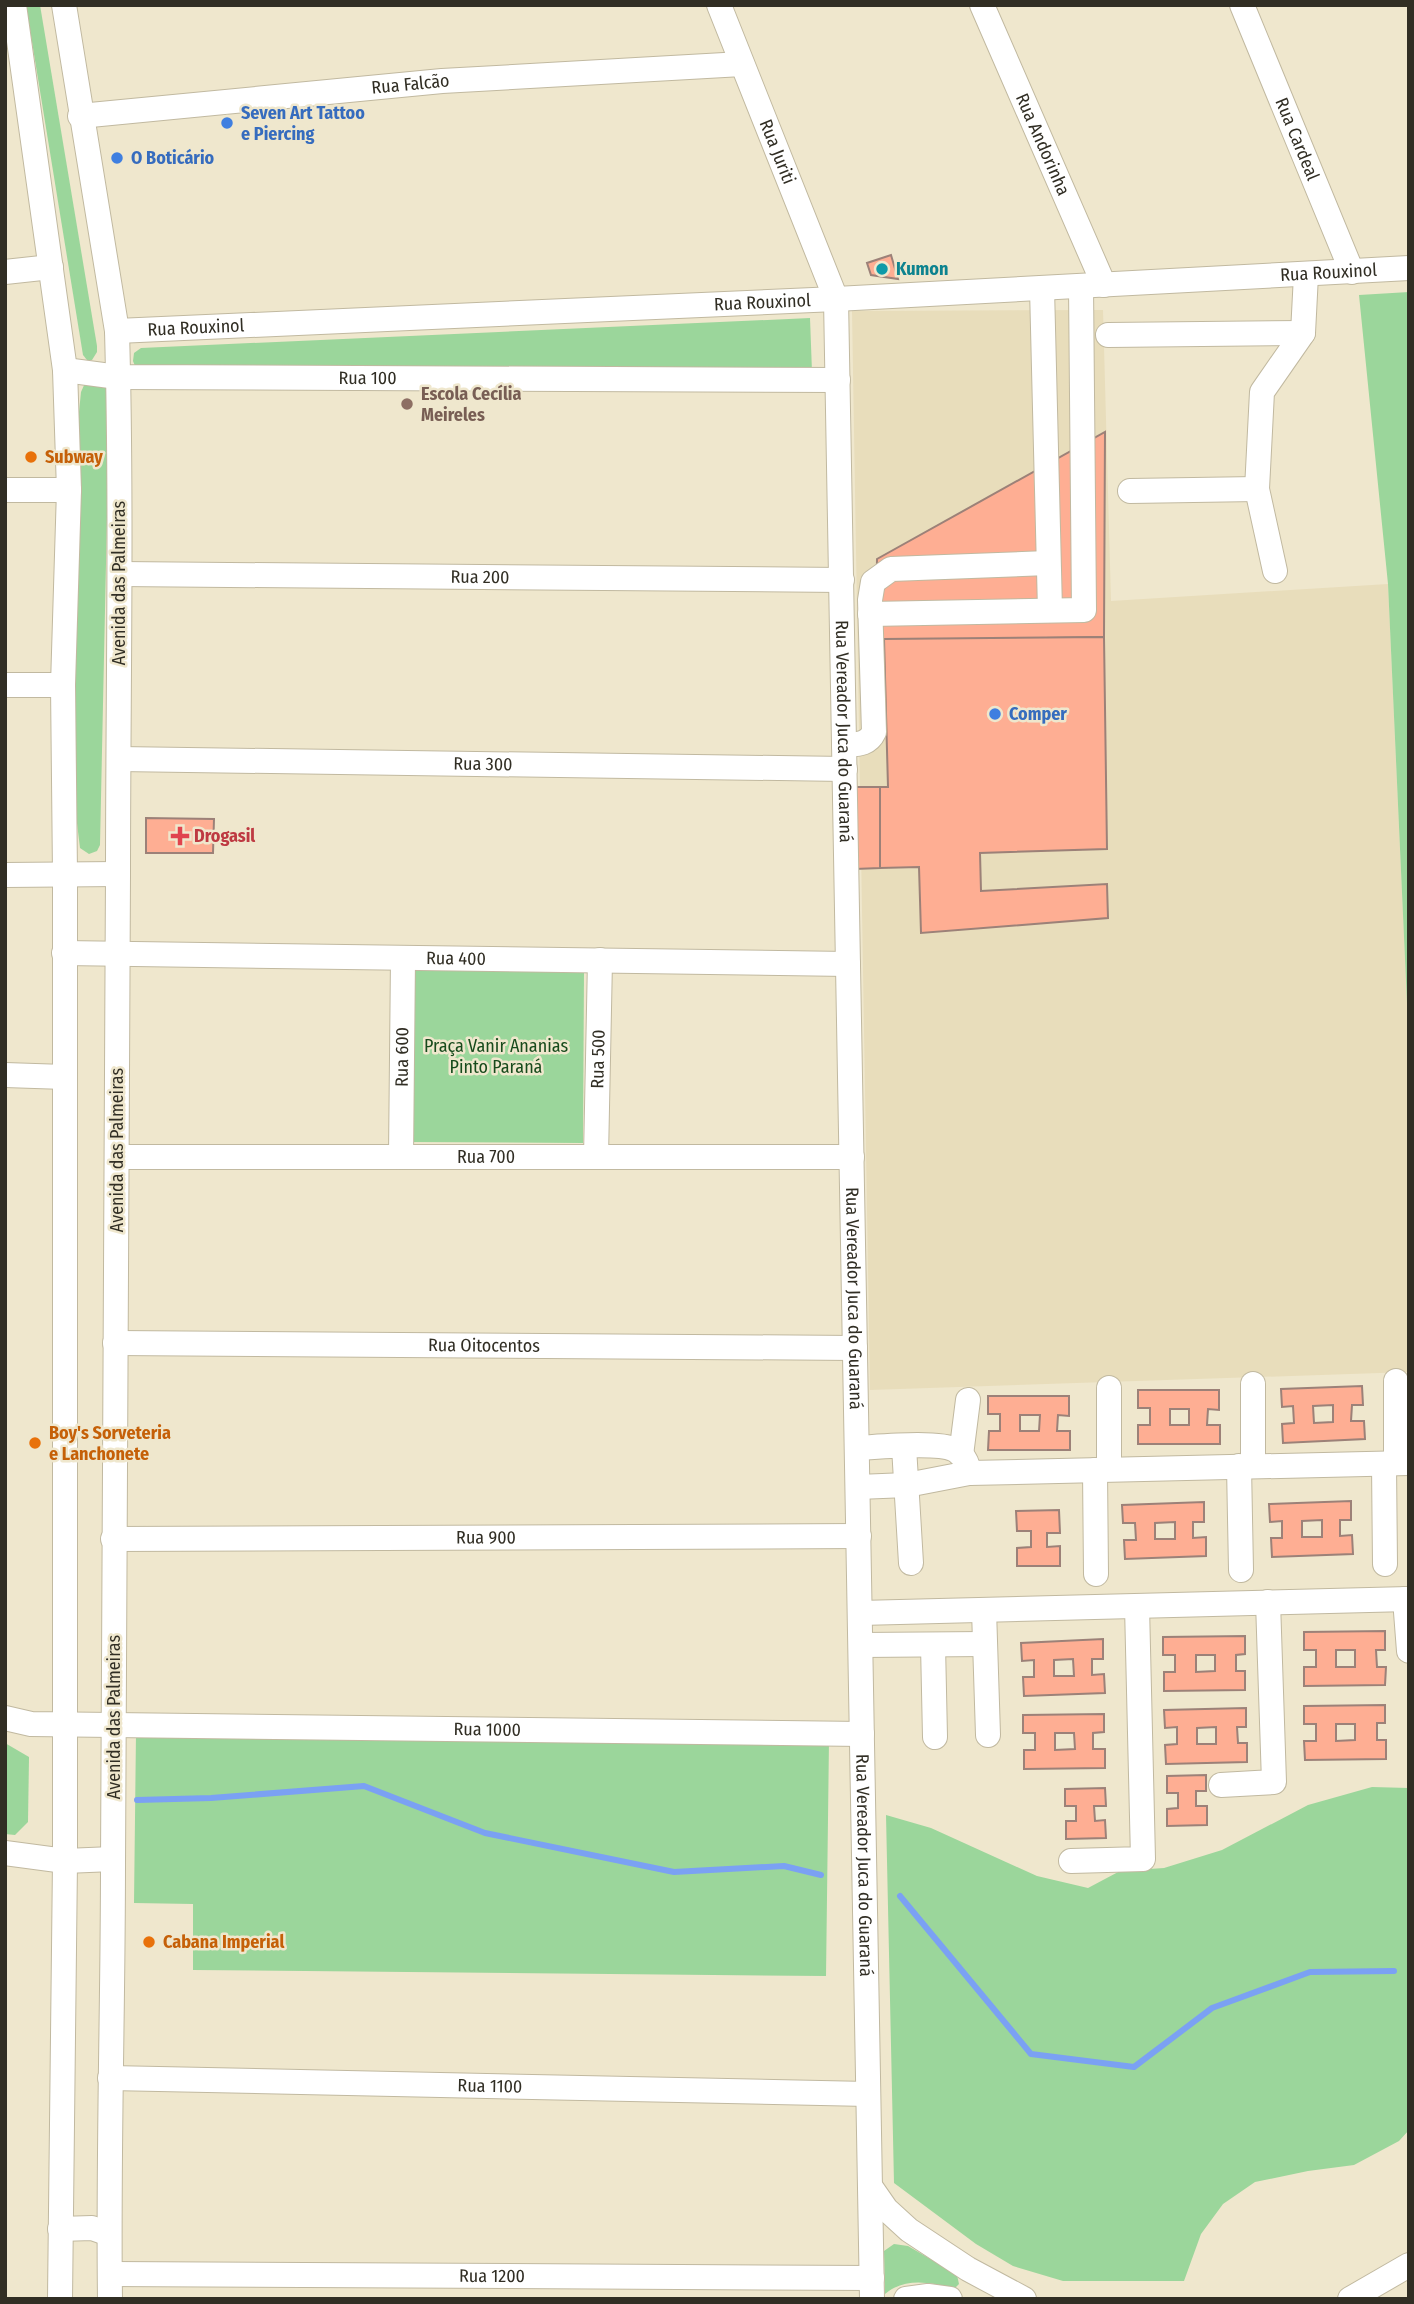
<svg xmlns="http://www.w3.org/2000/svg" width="1414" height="2304" viewBox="0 0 1414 2304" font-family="'Fira Sans Condensed',sans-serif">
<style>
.built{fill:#e8ddbb}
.green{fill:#9bd69b}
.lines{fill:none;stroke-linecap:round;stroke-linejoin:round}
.stream{stroke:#7ba1f3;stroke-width:6}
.building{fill:#feae93;stroke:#9c8178;stroke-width:2;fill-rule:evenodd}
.minor-casing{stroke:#c1b9a0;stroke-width:26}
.minor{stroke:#fff;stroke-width:24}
.shop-dot{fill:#3f7fe0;stroke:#efe7cd;stroke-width:2.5}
.culture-dot{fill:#0f9aa8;stroke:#efe7cd;stroke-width:2.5}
.education-dot{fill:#8d6e63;stroke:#efe7cd;stroke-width:2.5}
.food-dot{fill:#e8710a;stroke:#efe7cd;stroke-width:2.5}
.health-dot{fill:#e0444e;stroke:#efe7cd;stroke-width:2.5}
.labels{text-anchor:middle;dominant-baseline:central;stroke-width:5;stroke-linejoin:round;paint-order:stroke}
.street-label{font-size:18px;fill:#312e24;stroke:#efe7cd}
.shop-label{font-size:18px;font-weight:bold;fill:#366cbe;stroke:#efe7cd;text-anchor:start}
.culture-label{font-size:18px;font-weight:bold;fill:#0d838f;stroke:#efe7cd;text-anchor:start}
.education-label{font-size:18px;font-weight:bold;fill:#785e54;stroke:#efe7cd;text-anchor:start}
.food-label{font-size:18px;font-weight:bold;fill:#c56008;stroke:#efe7cd;text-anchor:start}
.health-label{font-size:18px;font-weight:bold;fill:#be3a42;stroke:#efe7cd;text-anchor:start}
.park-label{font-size:18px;fill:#174b1c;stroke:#efe7cd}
</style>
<rect width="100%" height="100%" fill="#efe7cd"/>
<polygon class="built" points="1103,310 1111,601 1388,584 1409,1047 1409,1372 870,1390 852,311"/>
<g class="green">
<polygon points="26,5 40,5 97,346 97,352 92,360 87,360 83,355"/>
<polygon points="1409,292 1409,1047 1388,584 1359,295"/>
<polygon points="810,318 812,372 135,366 133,361 134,353 141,348"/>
<polygon points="107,382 109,423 100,845 97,851 89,854 80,848 76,815 69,792 79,412 81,392 85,383"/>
<polygon points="409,970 584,971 583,1143 408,1142"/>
<polygon points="136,1733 829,1740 826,1976 193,1970 193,1904 134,1903"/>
<polygon points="5,1743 29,1757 28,1822 15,1835 5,1834"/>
<polygon points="1372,1787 1409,1788 1409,2130 1399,2141 1354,2165 1308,2171 1255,2182 1223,2204 1201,2234 1184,2281 1063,2281 1013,2266 976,2244 894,2183 886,1815 931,1828 1037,1876 1088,1888 1120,1871 1164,1868 1222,1850 1308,1805"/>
<path d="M894 2244 908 2246 951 2271 957 2275 959 2284 954 2289C931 2282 905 2277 885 2294L884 2251Z"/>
</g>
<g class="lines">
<g class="stream">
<polyline points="137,1800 211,1798 364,1786 485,1833 674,1872 784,1866 821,1875"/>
<polyline points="900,1896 1031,2054 1134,2067 1212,2008 1310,1972 1394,1971"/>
</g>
</g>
<g class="building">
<polygon points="891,255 898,279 871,275 867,263"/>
<polygon points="1105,432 1104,637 876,641 877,559"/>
<polygon points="1104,637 1107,849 980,853 981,891 1107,884 1108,918 921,933 919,867 880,868 880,787 888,787 884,639"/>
<polygon points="855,787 880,787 880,868 855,869"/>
<polygon points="146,818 214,819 213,853 146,853"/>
<path d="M1362 1386 1363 1405H1352L1351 1421H1364L1365 1439 1283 1443 1282 1424 1294 1423 1293 1406 1282 1407 1281 1389ZM1333 1405V1422L1314 1423 1313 1406Z"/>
<path d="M1138 1390H1219V1410L1208 1409 1207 1425H1220V1444H1138V1425H1150V1408H1138ZM1170 1409H1189V1425H1170Z"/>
<path d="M988 1396H1069V1416L1058 1415 1057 1431H1070V1450H988L989 1431H1000V1414H988ZM1020 1415H1040L1039 1431H1020Z"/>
<path d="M1351 1501V1520H1340V1536L1352 1535 1353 1554 1272 1557 1271 1538H1282V1521L1270 1522 1269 1504ZM1322 1520V1537H1302V1521Z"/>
<path d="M1204 1502V1522H1193V1538L1206 1537V1556L1125 1559 1124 1540H1136L1135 1523H1123L1122 1505ZM1175 1522V1539H1155V1523Z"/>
<polygon points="1059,1510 1060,1533 1047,1533 1047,1547 1060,1546 1060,1566 1017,1566 1017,1548 1031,1547 1031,1531 1017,1531 1016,1511"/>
<path d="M1385 1631V1650H1376L1377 1667H1386L1385 1685 1304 1686V1667H1316V1650H1304V1632ZM1336 1650H1355V1667H1336Z"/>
<path d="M1245 1636V1654L1236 1655V1671H1245V1690L1164 1691V1672H1175V1655H1163V1637ZM1196 1655H1215V1671L1196 1672Z"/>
<path d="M1103 1639V1659H1092V1675L1104 1674 1105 1693 1024 1696 1023 1677H1034V1660L1022 1661 1021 1643ZM1073 1659 1074 1676H1054V1660Z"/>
<path d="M1385 1705V1723H1377V1740H1386V1759L1305 1760 1304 1741H1316V1724H1304V1706ZM1336 1724H1355V1740L1336 1741Z"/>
<path d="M1246 1708V1727H1237L1238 1743H1247V1762L1166 1764 1165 1745 1177 1744V1727L1165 1728 1164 1710ZM1216 1727V1744H1197V1728Z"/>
<path d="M1104 1714V1732L1093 1733V1749H1105V1768L1024 1769V1750H1035V1733H1023V1715ZM1055 1733H1074L1075 1749 1055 1750Z"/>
<polygon points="1206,1775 1206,1791 1196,1791 1196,1806 1207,1806 1207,1825 1167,1826 1167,1809 1178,1808 1178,1793 1167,1793 1167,1776"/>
<polygon points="1105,1788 1106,1806 1094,1806 1095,1821 1105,1820 1106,1838 1066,1839 1066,1821 1076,1821 1076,1806 1065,1806 1065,1789"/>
</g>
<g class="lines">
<defs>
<g id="minor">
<polyline points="14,5 65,370 69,490 63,685 65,874 65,1861 60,2299"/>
<path d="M64 5 117 331C122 512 118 694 118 875 116 1205 115 1534 113 1864 113 2009 108 2154 110 2299"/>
<path id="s1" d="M719 5 836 299 872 2299"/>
<path id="s2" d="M982 5 1104 285"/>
<path id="s3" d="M1242 5 1352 272"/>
<path id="s4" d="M80 116 442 81 742 64"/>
<polyline points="5,272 51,267"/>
<polyline points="1042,288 1050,610"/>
<path id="s5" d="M117 331 836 299 1409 268"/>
<polyline points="1108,335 1303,333"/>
<path id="s6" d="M65 370 118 377 838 380"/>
<polyline points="5,490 69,490"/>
<polyline points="1130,491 1257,489"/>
<polyline points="1275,571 1257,489 1262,392 1303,333 1306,275"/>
<path id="s7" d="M120 574 842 580"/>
<polyline points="870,614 1084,610 1081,286"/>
<polyline points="5,685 63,685"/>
<path d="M844 745C857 744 868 745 874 732L870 600 873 582 891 569 1048 563"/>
<path id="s8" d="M119 759 845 769"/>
<polyline points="5,875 118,874"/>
<path id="s9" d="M64 953 848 964"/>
<polyline points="5,1075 65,1077"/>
<path id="s10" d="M118 1157H852"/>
<path id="s11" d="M401 1157 403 958"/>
<path id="s12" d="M596 1157 600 960"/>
<path id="s13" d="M115 1343 855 1348"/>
<polyline points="1396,1381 1396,1463"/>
<polyline points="1253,1384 1253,1466"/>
<polyline points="1109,1388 1109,1469"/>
<polyline points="904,1447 911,1563"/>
<path d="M857 1448C878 1447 939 1441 955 1450 964 1455 968 1464 969 1473"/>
<polyline points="961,1455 968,1400"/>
<polyline points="1384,1464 1385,1564"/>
<polyline points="1239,1466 1241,1570"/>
<polyline points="1095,1470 1096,1574"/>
<polyline points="858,1487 907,1485 969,1473 1409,1463"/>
<path id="s14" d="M113 1539 859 1536"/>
<polyline points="1405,1599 1409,1651"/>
<polyline points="984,1610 988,1735"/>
<polyline points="860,1613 1409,1599"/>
<polyline points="861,1645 985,1644"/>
<polyline points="933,1645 935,1737"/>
<path id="s15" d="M5 1718 31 1724 862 1734"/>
<polyline points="1221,1785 1274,1782 1268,1602"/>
<polyline points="5,1853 65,1861 113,1859"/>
<polyline points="1071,1861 1143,1859 1137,1606"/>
<path id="s16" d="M110 2078 868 2094"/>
<polyline points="870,2186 886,2209 909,2230 968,2269 1024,2299"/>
<polyline points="60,2229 92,2228 109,2234"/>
<path id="s17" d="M110 2274 872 2278"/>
<polyline points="906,2299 928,2296 950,2299"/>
<polyline points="1350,2299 1409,2265"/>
</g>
</defs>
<use href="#minor" class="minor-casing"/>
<use href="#minor" class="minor"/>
</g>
<g class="shop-dot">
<circle cx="227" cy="123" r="7"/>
<circle cx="117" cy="158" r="7"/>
<circle cx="995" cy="714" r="7"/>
</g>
<circle class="culture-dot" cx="882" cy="269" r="7"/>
<circle class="education-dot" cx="407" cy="404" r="7"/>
<g class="food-dot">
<circle cx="31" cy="457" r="7"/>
<circle cx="35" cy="1443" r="7"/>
<circle cx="149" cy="1942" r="7"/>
</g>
<path class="health-dot" d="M176.5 825.5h7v7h7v7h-7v7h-7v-7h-7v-7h7z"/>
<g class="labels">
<g class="street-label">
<text stroke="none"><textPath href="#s4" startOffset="332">Rua Falcão</textPath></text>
<text stroke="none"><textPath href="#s3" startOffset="145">Rua Cardeal</textPath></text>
<text stroke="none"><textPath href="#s2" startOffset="152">Rua Andorinha</textPath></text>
<text stroke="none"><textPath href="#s1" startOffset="158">Rua Juriti</textPath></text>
<text stroke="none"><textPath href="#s5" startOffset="1213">Rua Rouxinol</textPath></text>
<text stroke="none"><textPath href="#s5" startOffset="646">Rua Rouxinol</textPath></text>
<text stroke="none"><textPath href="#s5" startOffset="79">Rua Rouxinol</textPath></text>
<text stroke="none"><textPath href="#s6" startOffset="303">Rua 100</textPath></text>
<text stroke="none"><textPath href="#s7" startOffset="360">Rua 200</textPath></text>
<text transform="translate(119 583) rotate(-90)">Avenida das Palmeiras</text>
<text stroke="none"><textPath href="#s1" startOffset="749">Rua Vereador Juca do Guaraná</textPath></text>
<text stroke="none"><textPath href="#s8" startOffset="364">Rua 300</textPath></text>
<text stroke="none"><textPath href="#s9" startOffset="392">Rua 400</textPath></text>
<text stroke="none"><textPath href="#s11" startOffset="100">Rua 600</textPath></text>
<text stroke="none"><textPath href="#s12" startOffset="98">Rua 500</textPath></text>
<text transform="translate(117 1150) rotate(-90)">Avenida das Palmeiras</text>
<text stroke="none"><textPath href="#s10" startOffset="368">Rua 700</textPath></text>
<text stroke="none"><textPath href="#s1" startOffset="1316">Rua Vereador Juca do Guaraná</textPath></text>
<text stroke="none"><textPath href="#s13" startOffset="369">Rua Oitocentos</textPath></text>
<text stroke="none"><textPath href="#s14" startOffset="373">Rua 900</textPath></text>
<text transform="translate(114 1717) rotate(-90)">Avenida das Palmeiras</text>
<text stroke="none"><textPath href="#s15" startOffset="483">Rua 1000</textPath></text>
<text stroke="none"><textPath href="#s1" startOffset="1883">Rua Vereador Juca do Guaraná</textPath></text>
<text stroke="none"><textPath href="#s16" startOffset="380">Rua 1100</textPath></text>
<text stroke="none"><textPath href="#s17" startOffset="382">Rua 1200</textPath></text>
</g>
<g class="shop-label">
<text x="241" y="113">Seven Art Tattoo<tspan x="241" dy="21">e Piercing</tspan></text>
<text x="131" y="158">O Boticário</text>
<text x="1009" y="714">Comper</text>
</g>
<g class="culture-label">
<text x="896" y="269">Kumon</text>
</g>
<g class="education-label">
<text x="421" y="394">Escola Cecília<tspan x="421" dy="21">Meireles</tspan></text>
</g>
<g class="food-label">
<text x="45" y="457">Subway</text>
<text x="49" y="1433">Boy's Sorveteria<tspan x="49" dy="21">e Lanchonete</tspan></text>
<text x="163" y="1942">Cabana Imperial</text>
</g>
<g class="health-label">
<text x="194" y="836">Drogasil</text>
</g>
<g class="park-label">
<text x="496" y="1046">Praça Vanir Ananias<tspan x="496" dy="21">Pinto Paraná</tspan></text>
</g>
</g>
<rect width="1414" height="2304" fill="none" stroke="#312e24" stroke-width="14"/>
</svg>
